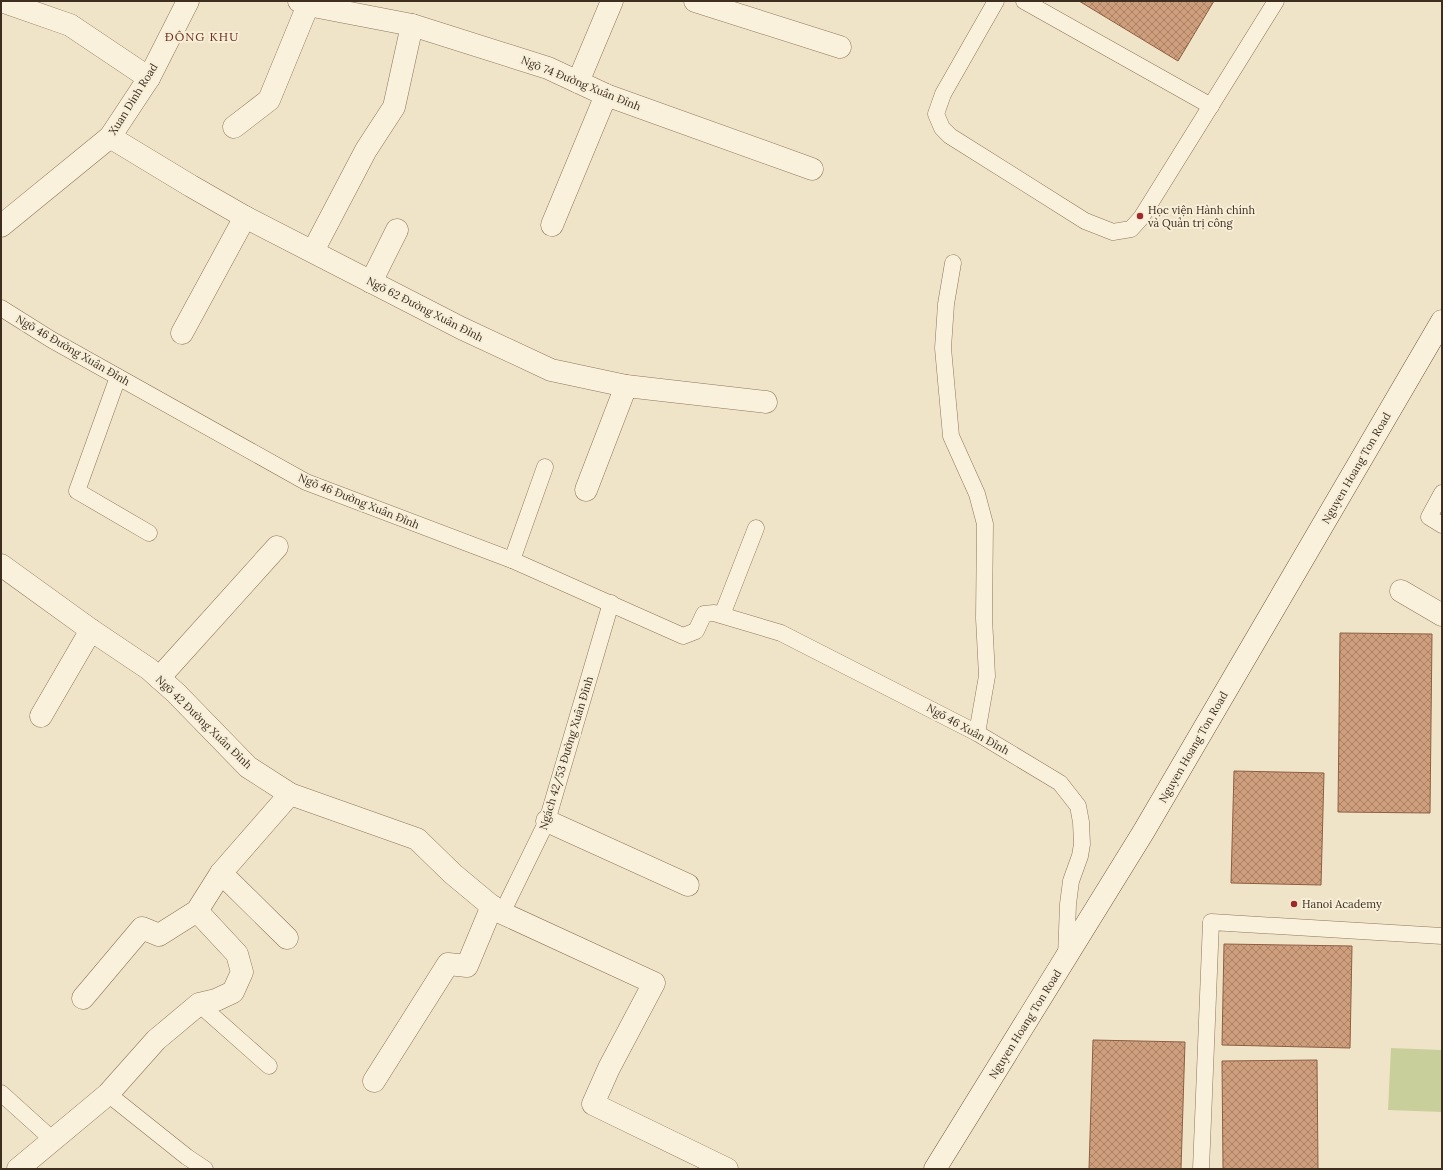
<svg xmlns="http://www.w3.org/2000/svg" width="1443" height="1170" viewBox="0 0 1443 1170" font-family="Lora,serif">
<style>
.garden{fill:#c9cf9b}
.building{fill:url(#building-cross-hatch);stroke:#8d5f41}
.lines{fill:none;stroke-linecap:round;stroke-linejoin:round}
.service-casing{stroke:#8d765c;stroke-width:17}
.minor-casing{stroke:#8d765c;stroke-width:23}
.tertiary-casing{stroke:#8d765c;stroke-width:23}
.secondary-casing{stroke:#6f573f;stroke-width:23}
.service{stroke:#faf1dc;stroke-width:16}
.minor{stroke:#faf1dc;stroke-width:22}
.tertiary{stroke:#faf1dc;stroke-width:22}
.secondary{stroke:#faf1dc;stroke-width:22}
.poi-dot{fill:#9e2a2b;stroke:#f7eed8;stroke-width:1.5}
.labels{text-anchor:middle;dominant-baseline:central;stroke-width:4;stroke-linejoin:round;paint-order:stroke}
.street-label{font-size:11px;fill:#3d2e20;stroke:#f7eed8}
.poi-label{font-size:11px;fill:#3d2e20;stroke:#f7eed8;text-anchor:start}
.neighbourhood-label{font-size:12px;letter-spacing:1px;fill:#6b2e1e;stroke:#f7eed8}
</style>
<defs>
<pattern id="building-cross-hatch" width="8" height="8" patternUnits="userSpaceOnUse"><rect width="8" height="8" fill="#cf9f7d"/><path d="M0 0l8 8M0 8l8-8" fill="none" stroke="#a98266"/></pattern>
</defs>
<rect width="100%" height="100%" fill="#f0e4c8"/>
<polygon class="garden" points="1391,1048 1442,1050 1442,1112 1388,1110"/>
<g class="building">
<polygon points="1079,1 1214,1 1178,61"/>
<polygon points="1340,633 1432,634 1430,813 1338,812"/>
<polygon points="1234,771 1324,773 1321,885 1231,883"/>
<polygon points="1224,944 1352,946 1350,1048 1222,1045"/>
<polygon points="1093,1040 1185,1042 1181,1169 1089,1169"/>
<polygon points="1317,1060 1318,1169 1223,1169 1222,1061"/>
</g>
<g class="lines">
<defs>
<g id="service">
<polyline points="996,1 943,94 936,114 942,128 950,136 1085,221 1113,232 1131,229 1141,218 1276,1"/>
<polyline points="1024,1 1211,106"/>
<polyline points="953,263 946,304 943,348 951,436 977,494 985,524 984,618 987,676 977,733"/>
<polyline points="1,308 52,340 306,482 512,560 683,636 696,631 704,614 714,613 781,633 977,733 1060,783 1078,806 1081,822 1082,844 1080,856 1071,881 1068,904 1066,957"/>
<polyline points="118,377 77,491 149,533"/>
<polyline points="1442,493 1429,517 1442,525"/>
<polyline points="512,560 545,467"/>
<polyline points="722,615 756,528"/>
<polyline points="495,909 502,913 547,821 611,603"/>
<polyline points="199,1004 269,1066"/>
<polyline points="1,1093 53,1140"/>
<polyline points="108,1094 187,1157 205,1169"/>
<polyline points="1201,1169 1211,922 1442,936"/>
</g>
<g id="minor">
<polyline points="1,1 70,25 149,78"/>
<polyline points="299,1 308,5 412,25 548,68 606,95 812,169"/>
<polyline points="695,1 840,47"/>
<polyline points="578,82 612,1"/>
<polyline points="234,127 269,100 308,5"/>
<polyline points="110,137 191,186 245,217 461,328 551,370 626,386 766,402"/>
<polyline points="552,225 606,95"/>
<polyline points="313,251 366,150 394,107 412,25"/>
<polyline points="371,282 397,230"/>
<polyline points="182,333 245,217"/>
<polyline points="586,490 626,386"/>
<polyline points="1,565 91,630 149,669 176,693 248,767 290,794 417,839 453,874 495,909"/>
<polyline points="1401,591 1442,615"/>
<polyline points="159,678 277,547"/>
<polyline points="41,716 91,630"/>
<polyline points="547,821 688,885"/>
<polyline points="221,873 287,938"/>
<polyline points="502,913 654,983 609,1068 593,1104 727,1169"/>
<polyline points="83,998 142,928 159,935 197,911 221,873 290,794"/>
<polyline points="374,1081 448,964 467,966 492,906"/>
<polyline points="18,1169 108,1094 156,1040 199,1004 216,1000 233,992 242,972 237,954 197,911"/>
</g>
<polyline id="tertiary" points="1,226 110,137 149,78 188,1"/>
<polyline id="secondary" points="935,1169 1144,831 1442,321"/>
</defs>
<use href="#service" class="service-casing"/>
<use href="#minor" class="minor-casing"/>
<use href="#tertiary" class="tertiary-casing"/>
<use href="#secondary" class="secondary-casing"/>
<use href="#service" class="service"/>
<use href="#minor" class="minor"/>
<use href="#tertiary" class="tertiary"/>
<use href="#secondary" class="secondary"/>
</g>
<g class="poi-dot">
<circle cx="1140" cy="216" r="4"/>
<circle cx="1294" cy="904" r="4"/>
</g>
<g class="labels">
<g class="street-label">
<text transform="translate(581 83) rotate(22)">Ngõ 74 Đường Xuân Đỉnh</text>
<text transform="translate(133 99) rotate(-58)">Xuan Dinh Road</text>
<text transform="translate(425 309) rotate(27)">Ngõ 62 Đường Xuân Đỉnh</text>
<text transform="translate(73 350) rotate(30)">Ngõ 46 Đường Xuân Đỉnh</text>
<text transform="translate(1356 468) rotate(-60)">Nguyen Hoang Ton Road</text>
<text transform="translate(359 501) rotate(22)">Ngõ 46 Đường Xuân Đỉnh</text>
<text transform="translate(204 722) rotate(44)">Ngõ 42 Đường Xuân Đỉnh</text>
<text transform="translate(968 729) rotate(29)">Ngõ 46 Xuân Đỉnh</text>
<text transform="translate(1193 747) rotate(-60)">Nguyen Hoang Ton Road</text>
<text transform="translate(566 753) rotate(-73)">Ngách 42/53 Đường Xuân Đỉnh</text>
<text transform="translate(1025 1024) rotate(-58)">Nguyen Hoang Ton Road</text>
</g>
<g class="poi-label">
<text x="1148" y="210">Học viện Hành chính<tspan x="1148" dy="13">và Quản trị công</tspan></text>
<text x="1302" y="904">Hanoi Academy</text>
</g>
<g class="neighbourhood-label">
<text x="202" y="36">ĐÔNG KHU</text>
</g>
</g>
<rect width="1443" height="1170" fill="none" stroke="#3d2e20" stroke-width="4"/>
</svg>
